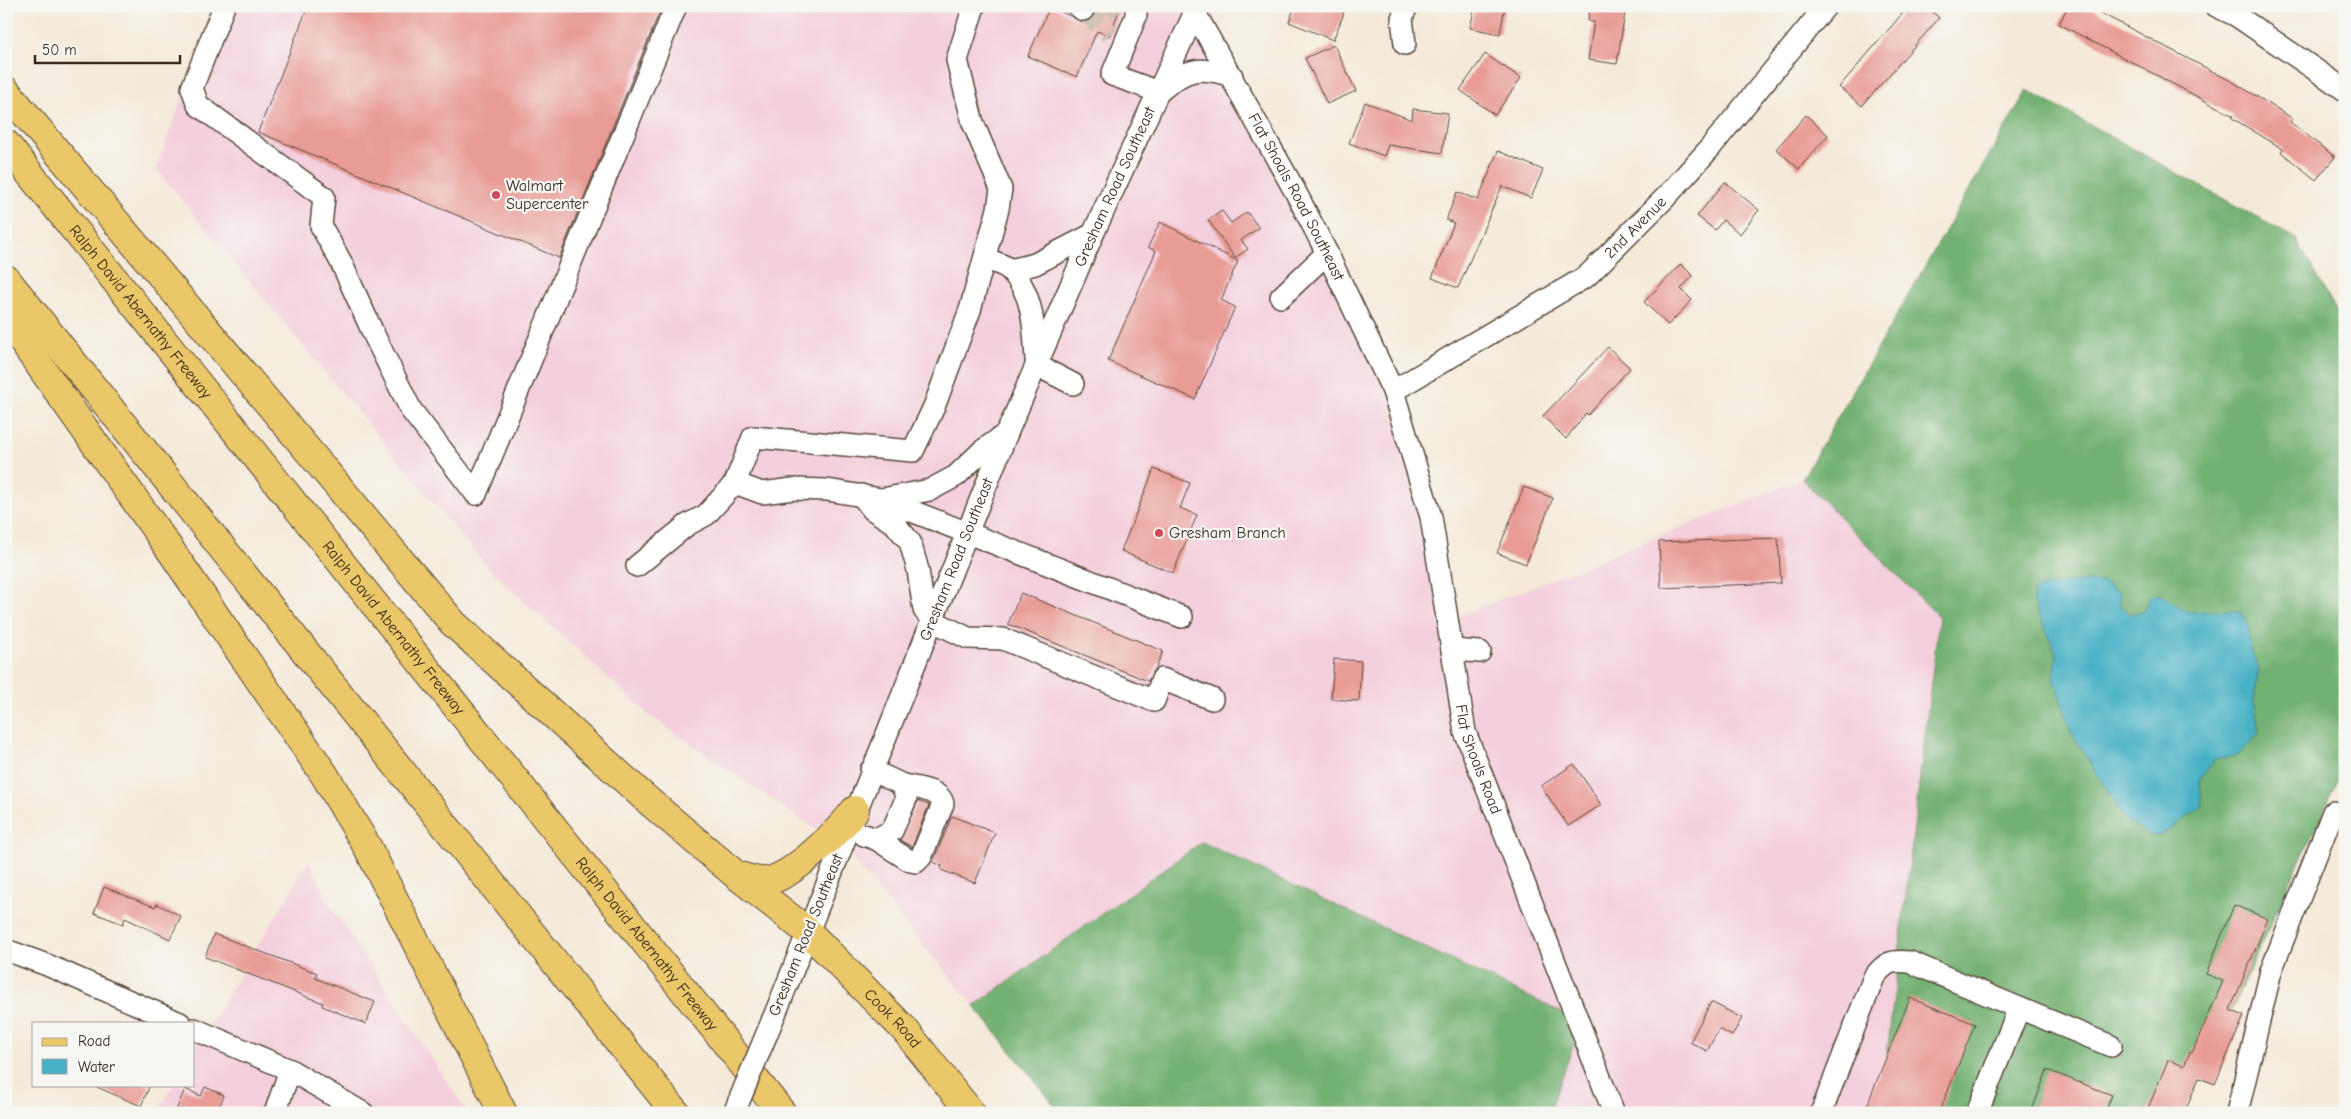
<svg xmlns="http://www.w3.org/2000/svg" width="2351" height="1119" viewBox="0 0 2351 1119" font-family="'Comic Neue',sans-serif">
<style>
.built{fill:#f4cfdd}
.forest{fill:#73b172;stroke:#576e48}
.water{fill:#47b1c5;stroke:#416e72}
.building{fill:#e99b95}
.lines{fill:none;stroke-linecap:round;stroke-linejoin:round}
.minor-tunnel{stroke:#d0c4b4;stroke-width:21;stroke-dasharray:21 11;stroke-linecap:butt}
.minor-casing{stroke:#57473a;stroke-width:24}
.major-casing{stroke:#57473a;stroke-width:30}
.highway-casing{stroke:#57473a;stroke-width:30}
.minor{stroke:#fff;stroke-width:21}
.major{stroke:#eac769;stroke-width:28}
.highway{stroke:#eac769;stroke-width:28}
.minor-bridge-casing{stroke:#57473a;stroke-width:24;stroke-linecap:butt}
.minor-bridge{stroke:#fff;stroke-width:21}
.poi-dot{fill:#d1495b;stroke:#f6f6f2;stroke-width:2}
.labels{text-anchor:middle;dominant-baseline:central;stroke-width:4.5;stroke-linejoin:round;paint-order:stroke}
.poi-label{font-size:16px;fill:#3b2a1e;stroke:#f6f6f2;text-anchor:start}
.street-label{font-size:16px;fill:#3b2a1e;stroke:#f6f6f2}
</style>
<rect width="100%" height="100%" fill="#f6f6f2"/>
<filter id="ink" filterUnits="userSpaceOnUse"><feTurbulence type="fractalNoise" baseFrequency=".02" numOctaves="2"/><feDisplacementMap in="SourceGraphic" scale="10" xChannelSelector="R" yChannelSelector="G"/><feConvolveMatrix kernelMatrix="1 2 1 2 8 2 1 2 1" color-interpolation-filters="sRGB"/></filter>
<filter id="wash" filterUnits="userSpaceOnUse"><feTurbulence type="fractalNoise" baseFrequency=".0096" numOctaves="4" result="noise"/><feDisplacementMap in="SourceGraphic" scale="20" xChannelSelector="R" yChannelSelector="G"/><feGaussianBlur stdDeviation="1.12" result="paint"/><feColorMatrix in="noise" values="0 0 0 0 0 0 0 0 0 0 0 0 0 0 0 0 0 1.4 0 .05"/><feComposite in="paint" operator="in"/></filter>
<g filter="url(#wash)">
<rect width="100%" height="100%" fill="#f5ead9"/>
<g class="built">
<polygon points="216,6 1210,6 1224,42 1393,391 1442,623 1802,479 1939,617 1880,1113 1549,1113 1582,1023 1202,842 974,1006 844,849 650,716 489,569 156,169"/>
<polygon points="309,861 328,902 468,1113 156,1113 173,1085 194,1085 194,1051"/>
</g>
<g class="forest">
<polygon points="2027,90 2296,239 2345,326 2345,764 2183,1113 1880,1113 1939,617 1802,479"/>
<polygon points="1202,842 1582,1022 1549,1113 1061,1113 974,1006"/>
</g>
<polygon class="water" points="2076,582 2103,582 2120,593 2120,606 2130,614 2143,612 2151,596 2159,594 2189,612 2232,610 2241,612 2248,623 2251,649 2259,669 2254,699 2259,733 2239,755 2215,760 2200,779 2202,806 2161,835 2151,836 2126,821 2071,732 2054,678 2057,655 2033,601 2034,592 2042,587"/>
<g id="blocks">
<g class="building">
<polygon points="308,6 662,6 559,258 258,132"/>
<polygon points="1050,6 1082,22 1092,18 1095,6 1121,6 1109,36 1097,31 1077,77 1028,56"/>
<polygon points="1295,6 1327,6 1344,13 1333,40 1289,22"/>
<polygon points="1475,6 1505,6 1500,34 1470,28"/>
<polygon points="1590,6 1626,6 1617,64 1588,60 1594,22 1588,21"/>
<polygon points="1909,6 1926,6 1939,18 1862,106 1839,87"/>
<polygon points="2068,6 2087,6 2233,82 2292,118 2290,122 2335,157 2316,180 2281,152 2283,149 2232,118 2234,116 2059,24"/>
<polygon points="1334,45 1356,91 1327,104 1305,58"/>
<polygon points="1485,54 1521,78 1495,115 1460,90"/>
<polygon points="1365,102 1412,120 1413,109 1448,113 1442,153 1388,145 1384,156 1349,143"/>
<polygon points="1806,115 1828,135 1799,169 1776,149"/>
<polygon points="1498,151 1543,170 1531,198 1502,186 1458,288 1432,278 1454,223 1446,220 1457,192 1478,200"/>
<polygon points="1725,182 1759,210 1740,234 1723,220 1715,230 1697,216"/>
<polygon points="1222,211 1231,223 1247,212 1259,228 1241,240 1248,249 1235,258 1208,220"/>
<polygon points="1160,222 1238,261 1221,300 1235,307 1195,399 1108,361 1156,251 1148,247"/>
<polygon points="1681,264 1693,276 1681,289 1692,300 1668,325 1644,302"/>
<polygon points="1608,347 1630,368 1588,415 1586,413 1566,439 1543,416"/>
<polygon points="1154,469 1190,483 1180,508 1197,515 1173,573 1121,551"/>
<polygon points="1524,487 1553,498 1526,564 1497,553"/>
<polygon points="1778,538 1781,583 1661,588 1659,542"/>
<polygon points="1021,593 1163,651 1156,668 1148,681 1008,624"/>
<polygon points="1334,659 1361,661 1359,701 1331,699"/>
<polygon points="1574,764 1601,805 1568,826 1541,786"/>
<polygon points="918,801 929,805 912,847 900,840"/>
<polygon points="952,816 995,833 975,883 941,870 942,866 933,862"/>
<polygon points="104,887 155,907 157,904 181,916 170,939 125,918 123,924 94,913"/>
<polygon points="2234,905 2268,919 2230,1010 2244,1016 2215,1084 2199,1078 2184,1113 2146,1113 2168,1060 2184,1066 2190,1052 2192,1053 2223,981 2206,974"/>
<polygon points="214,934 317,973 315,978 375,1002 366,1024 322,1006 323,1003 205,957"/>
<polygon points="1910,998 1975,1024 1939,1113 1864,1113"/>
<polygon points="1711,1002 1742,1018 1732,1036 1719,1029 1707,1051 1690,1042"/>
<polygon points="2047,1070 2112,1095 2105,1113 2031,1113"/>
<polygon points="92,1085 150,1085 141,1106"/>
<polygon points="205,1087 224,1095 217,1113 175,1113 185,1089 201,1096"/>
</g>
</g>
</g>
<g filter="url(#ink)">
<use href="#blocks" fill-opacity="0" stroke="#57473a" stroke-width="1"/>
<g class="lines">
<g class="minor-tunnel">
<polyline points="1113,6 1119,12"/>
<polyline points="1083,10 1110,34"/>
</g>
<defs>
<g id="minor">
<polyline points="224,6 192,88 198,105 324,197 321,226 341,262 374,335 411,410 476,494"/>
<polyline points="1078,6 1083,10"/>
<polyline points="1136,6 1136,16 1112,75 1159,92"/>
<path id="s1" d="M1191 6 1295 191 1327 253 1393 391 1431 517 1465 732 1614 1113"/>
<polyline points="2216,6 2237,16 2345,90"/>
<polyline points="1405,44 1402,18 1407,6"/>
<path d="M1161 90C1187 68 1200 66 1232 76"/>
<path d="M986 259C993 262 1006 265 1011 271 1034 294 1034 330 1036 360"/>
<polyline points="1010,270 1035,264 1093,234"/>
<polyline points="1281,297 1327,253"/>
<polyline points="1036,365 1073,384"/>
<path id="s2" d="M1393 391 1587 276 1665 198 1710 148 1826 6"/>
<polyline points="735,483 762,493 793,489 827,490 881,499 1182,617"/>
<polyline points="476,494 676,6"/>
<polyline points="861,495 873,510 895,524 910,542 918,570 924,610 933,621 968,638 1003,639 1154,701 1162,679 1212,699"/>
<polyline points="882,499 930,490 956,476 982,451 1007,433"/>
<polyline points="637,566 687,525 706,515 735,483 753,437 913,451 934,407 970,310 998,209 1001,189 973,123 957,60 974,6"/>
<polyline points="1452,650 1480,652"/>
<polyline points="864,835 876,839 892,831 906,799 903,785 871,770"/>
<path d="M876 839 910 861 916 862 921 857 943 804C940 789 916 788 903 785"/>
<polyline points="6,950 47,965 180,1023"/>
<path id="s3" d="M782 997 1007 433 1093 234 1195 12"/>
<polyline points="2019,1008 2111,1046"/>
<polyline points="194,1029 290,1070 363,1113"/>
<polyline points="275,1113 290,1070"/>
<path d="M1821 1113 1874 977C1886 962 1891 960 1910 962L2019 1008 1977 1113"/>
<polyline points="2237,1113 2271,971 2333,812"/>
</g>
<g id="major">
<path id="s4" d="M808 932 904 1029 971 1113"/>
</g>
<g id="highway">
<polyline points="6,91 453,623 645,798 735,874 808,932"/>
<path id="s5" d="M6 144 782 1113"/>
<polyline points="6,279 676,1113"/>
<polyline points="6,318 171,551 324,774 368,848 503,1113"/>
<path d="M737 875C747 878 757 882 767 881 792 877 840 830 855 810"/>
</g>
</defs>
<use href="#minor" class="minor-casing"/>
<use href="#major" class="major-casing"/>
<use href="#highway" class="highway-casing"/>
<use href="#minor" class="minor"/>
<use href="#major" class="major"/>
<use href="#highway" class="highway"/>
<defs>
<polyline id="minor-bridge" points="734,1113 782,997"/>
</defs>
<use href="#minor-bridge" class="minor-bridge-casing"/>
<use href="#minor-bridge" class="minor-bridge"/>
</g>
</g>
<g class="poi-dot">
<circle cx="496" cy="195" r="5"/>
<circle cx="1159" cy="533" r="5"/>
</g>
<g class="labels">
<g class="poi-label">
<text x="506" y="186">Walmart<tspan x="506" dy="18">Supercenter</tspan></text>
<text x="1169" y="533">Gresham Branch</text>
</g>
<g class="street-label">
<text stroke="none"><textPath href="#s3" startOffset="876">Gresham Road Southeast</textPath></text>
<text stroke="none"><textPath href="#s1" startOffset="218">Flat Shoals Road Southeast</textPath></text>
<text stroke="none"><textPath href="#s2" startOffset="294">2nd Avenue</textPath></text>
<text stroke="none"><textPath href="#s5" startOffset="215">Ralph David Abernathy Freeway</textPath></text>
<text stroke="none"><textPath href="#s3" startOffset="471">Gresham Road Southeast</textPath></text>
<text stroke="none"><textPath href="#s5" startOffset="620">Ralph David Abernathy Freeway</textPath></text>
<text stroke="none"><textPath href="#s1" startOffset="814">Flat Shoals Road</textPath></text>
<text transform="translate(806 935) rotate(-68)">Gresham Road Southeast</text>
<text stroke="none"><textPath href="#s5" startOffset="1025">Ralph David Abernathy Freeway</textPath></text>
<text stroke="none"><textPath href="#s4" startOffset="121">Cook Road</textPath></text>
</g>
</g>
<rect width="2351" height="1119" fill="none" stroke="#f6f6f2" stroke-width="25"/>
<rect x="32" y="1022" width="162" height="65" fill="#f6f6f2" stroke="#aba49d"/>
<rect x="42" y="1038" width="25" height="8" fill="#eac769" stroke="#aba49d"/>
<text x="78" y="1046" font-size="15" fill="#3b2a1e">Road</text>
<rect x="42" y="1059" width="25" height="15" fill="#47b1c5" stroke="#aba49d"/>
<text x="78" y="1072" font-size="15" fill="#3b2a1e">Water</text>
<path d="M35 55v8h145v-8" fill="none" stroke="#3b2a1e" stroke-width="2.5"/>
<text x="42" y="55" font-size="15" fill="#3b2a1e" stroke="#f6f6f2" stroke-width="4" paint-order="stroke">50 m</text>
</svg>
